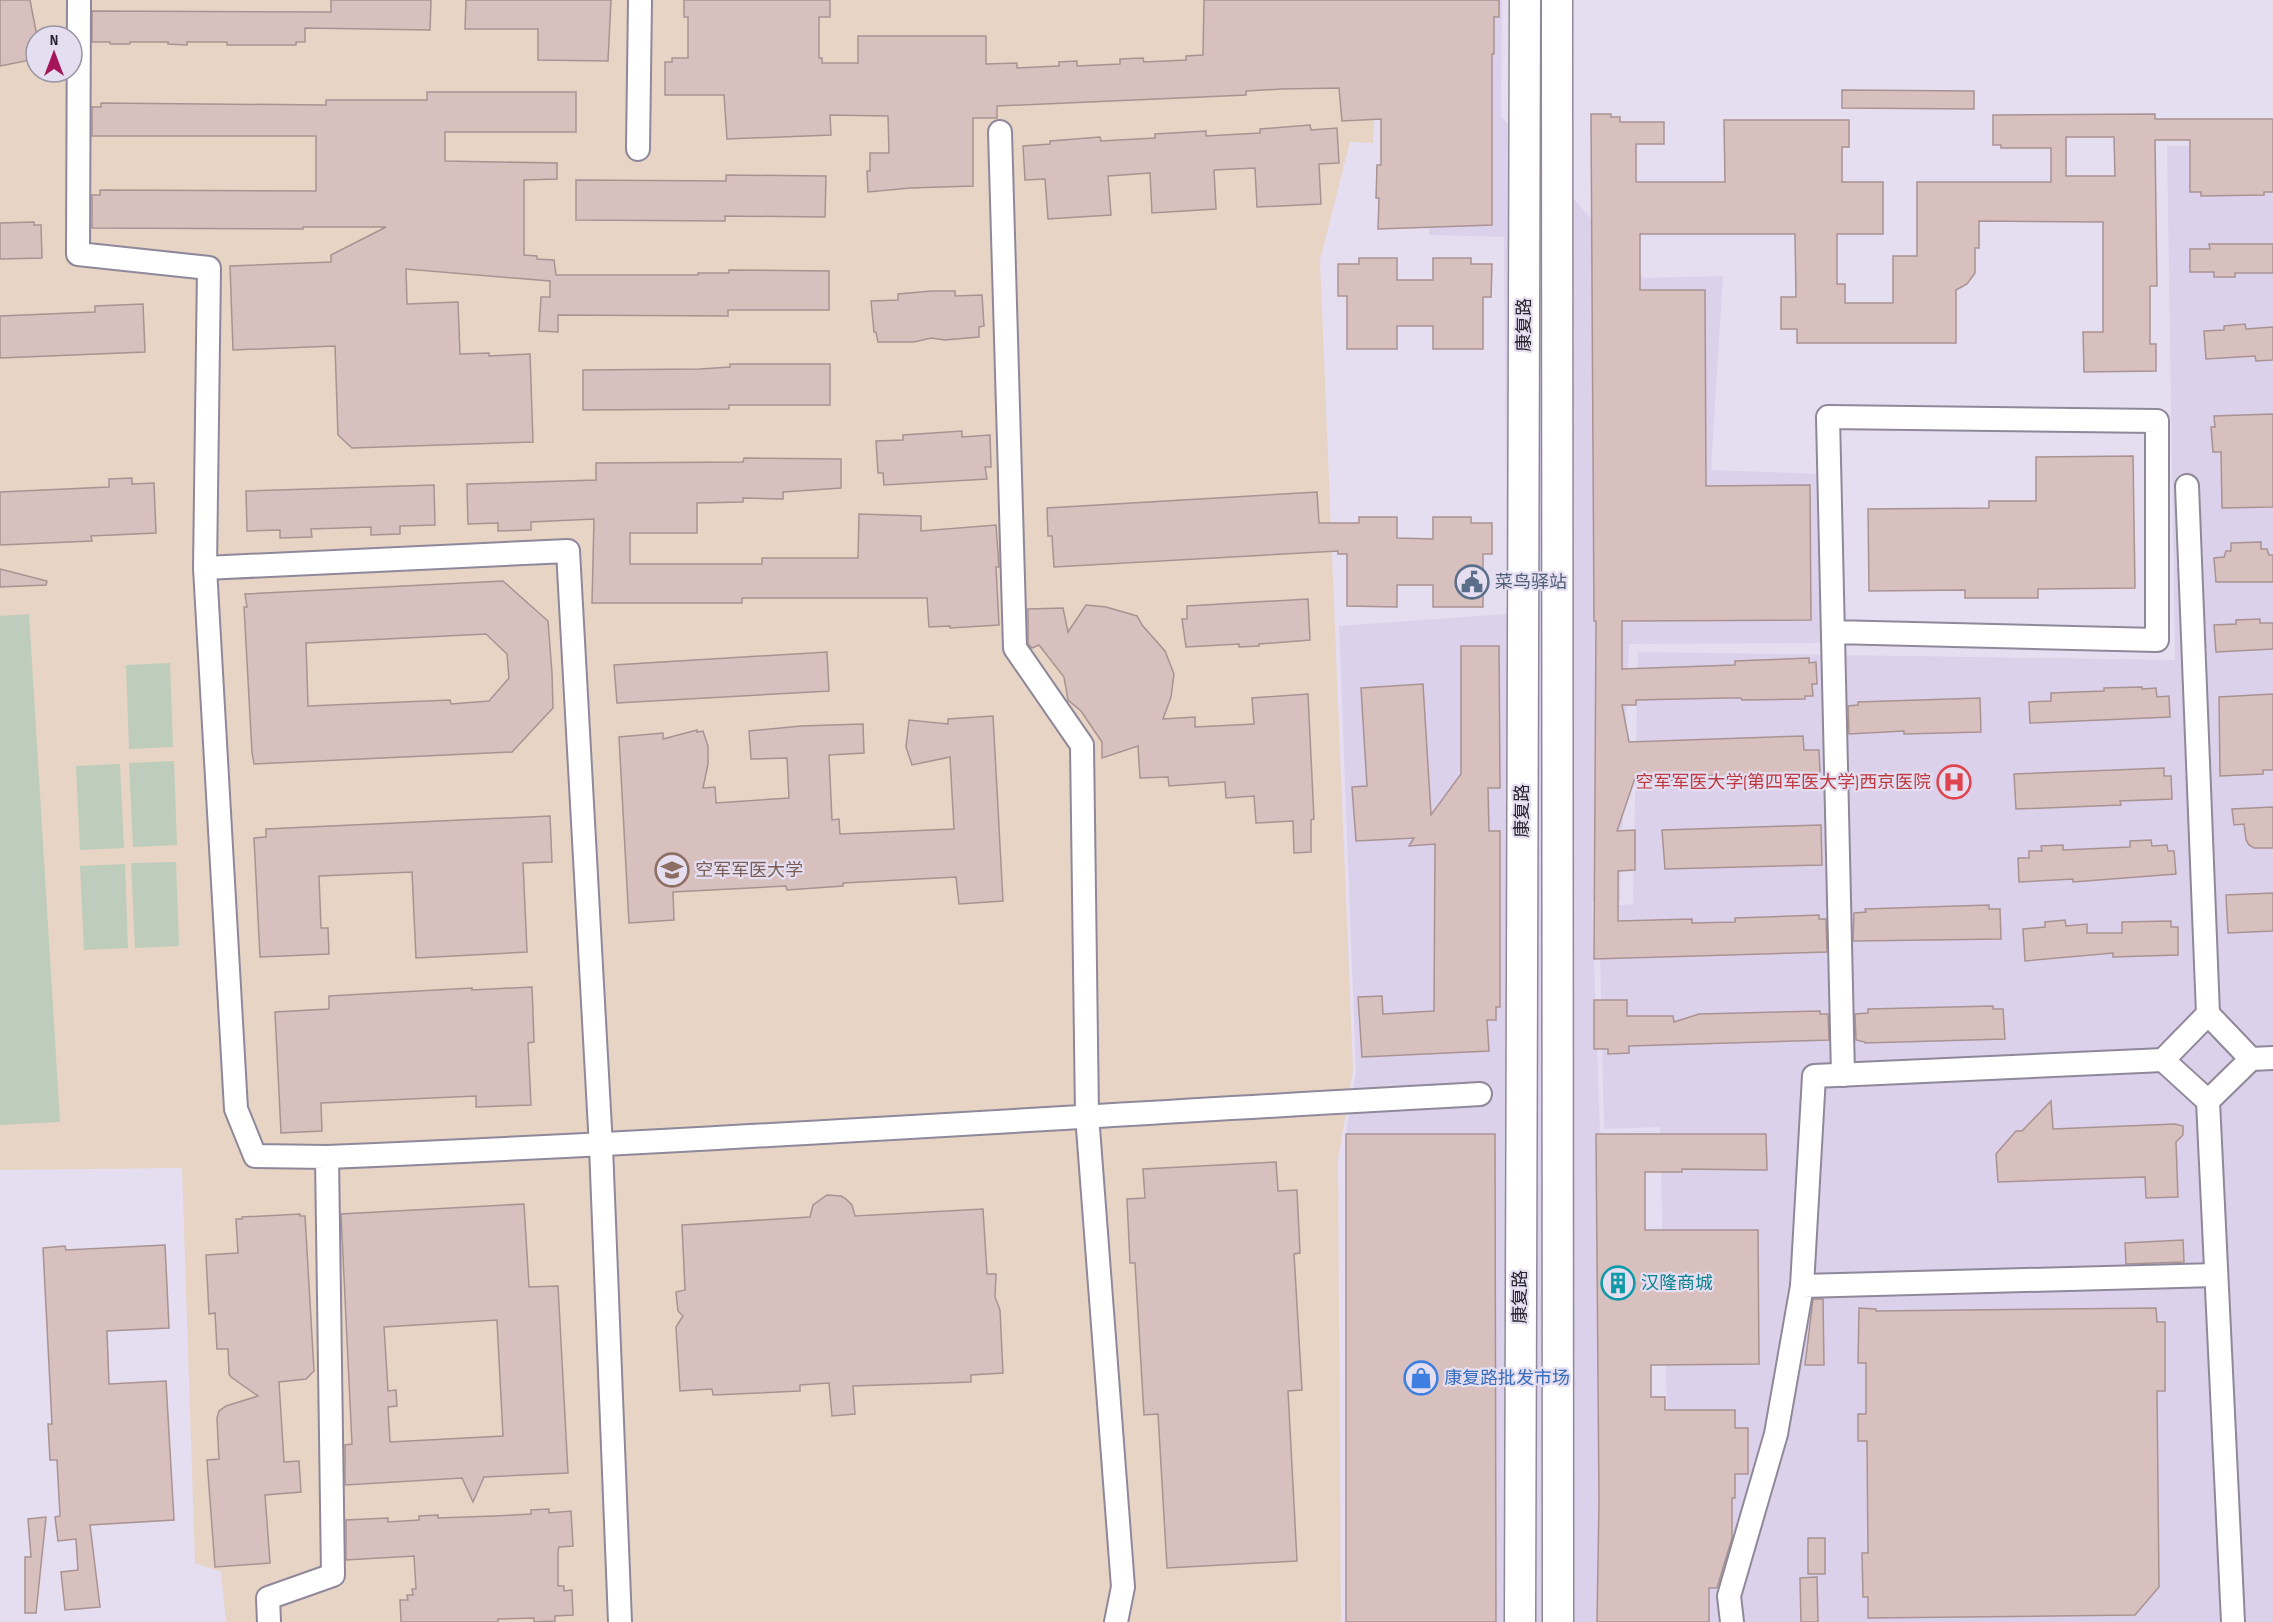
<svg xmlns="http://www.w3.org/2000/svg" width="2273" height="1622" viewBox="0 0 2273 1622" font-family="'Sofia Sans Condensed','Noto Sans SC',sans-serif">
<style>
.built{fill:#dbd1eb}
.education{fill:#e7d4c4;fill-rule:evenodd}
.green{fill:#becdbb}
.building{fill:#d8c0bf;stroke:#a99292;stroke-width:1.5;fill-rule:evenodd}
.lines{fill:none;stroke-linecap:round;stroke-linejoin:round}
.minor-casing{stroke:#8f889a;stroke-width:26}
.major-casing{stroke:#8f889a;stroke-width:33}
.minor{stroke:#fff;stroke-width:22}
.major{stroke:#fff;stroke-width:30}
.labels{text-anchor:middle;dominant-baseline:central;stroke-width:4.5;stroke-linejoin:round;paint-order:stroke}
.street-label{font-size:18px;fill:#26242b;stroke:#e5def1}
.service-label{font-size:18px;fill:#4e5e75;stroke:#e5def1;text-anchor:start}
.health-label{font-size:18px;fill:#be3a42;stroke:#e5def1;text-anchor:end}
.education-label{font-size:18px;fill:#785e54;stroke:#e5def1;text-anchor:start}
.culture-label{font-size:18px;fill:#0d838f;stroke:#e5def1;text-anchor:start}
.shop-label{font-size:18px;fill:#366cbe;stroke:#e5def1;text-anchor:start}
</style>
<rect width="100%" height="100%" fill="#e5def1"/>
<g class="built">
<polygon points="1427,0 1502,0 1501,116 1643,278 1723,276 1711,470 1821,474 1821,643 1629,644 1620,902 1592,902 1603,1217 1655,1622 1346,1622 1346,1134 1356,1071 1339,626 1507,614 1504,237 1429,235"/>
<polygon points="2167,146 2273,147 2273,1622 1672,1622 1660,1127 1604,1129 1599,907 1633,904 1638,652 2175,660"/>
</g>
<path class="education" d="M0 0H1425L1378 7 1373 143 1350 142 1320 260 1353 1071 1338 1159 1341 1622H226L221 1572 195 1563 182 1168 0 1170ZM36 36H72V72H36Z"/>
<g class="green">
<polygon points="29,614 60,1122 0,1125 0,616"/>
<polygon points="170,663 173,747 129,749 126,665"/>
<polygon points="174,761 177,845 133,847 129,763"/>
<polygon points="120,764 124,848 80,850 76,766"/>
<polygon points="176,862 179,946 135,948 131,863"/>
<polygon points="125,864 128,948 84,950 80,866"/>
</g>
<g class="building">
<polygon points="0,0 30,0 36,31 36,59 0,66"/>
<polygon points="331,0 431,0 430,30 305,28 305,42 296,42 296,45 227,45 227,42 187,42 187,45 168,44 168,42 130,42 130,44 110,44 110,42 92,42 92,11 331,12"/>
<polygon points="466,0 611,0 608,61 538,60 538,29 465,29"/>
<polygon points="684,0 830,0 830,17 819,17 819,58 822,58 822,63 858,63 858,36 986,36 986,64 1017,63 1017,68 1059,66 1059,62 1077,61 1077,66 1120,64 1120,59 1143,58 1144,62 1186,60 1186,56 1203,55 1204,0 1499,0 1499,17 1494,17 1494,54 1492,54 1492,225 1378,229 1379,198 1376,198 1377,165 1381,165 1381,119 1342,121 1339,88 1282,89 1246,91 1246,95 997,106 997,118 973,118 973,186 910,188 868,192 867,171 870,171 870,153 889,153 888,116 830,115 831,135 727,139 724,95 665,95 665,62 672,62 672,58 688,58 688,17 684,17"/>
<polygon points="1842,90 1974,91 1974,109 1842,108"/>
<polygon points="427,92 576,92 576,132 445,132 445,161 557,163 557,179 524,180 524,255 537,256 537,259 554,260 556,275 698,275 698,273 729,273 729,270 829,271 829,310 728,310 728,316 558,315 558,332 539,331 541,297 550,297 550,281 406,269 407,304 458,302 460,354 489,353 489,356 530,354 533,442 352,448 338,435 335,346 233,350 230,266 331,262 331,255 386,227 303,227 303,229 92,228 92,195 100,195 100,190 316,191 316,136 92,136 92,107 101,107 101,103 326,105 326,100 427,100"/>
<path d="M1591 114H1611V117H1620V122H1664V144H1636V182H1725L1724 120H1849V147H1842V182H1883V234H1837V284H1845V303H1893V256H1917V182H2051V148H2001V145H1993V115L2155 114V119H2273V192H2264V195L2201 196V192H2190V140H2155L2157 286H2150V344H2156V371L2084 372 2083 332H2103V222L1979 221V248H1975V273L1967 284 1956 290V343H1797V329H1781V297H1796L1795 234H1640V290H1705L1706 486 1810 485 1811 620 1622 621V669L1735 665V661L1809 658V663L1816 662 1817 684H1812L1813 696H1805V699L1742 700 1741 698H1728L1636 700V705H1622L1629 742 1803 736 1804 750H1819L1820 772 1800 773V776L1779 777V774L1739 775V778L1719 779V775L1678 777 1679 780 1659 781 1658 777 1635 778 1617 831 1635 830V870L1618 871V921L1692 919V923L1735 922V918L1819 915V919H1826L1827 952 1594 959 1596 621H1594ZM2066 137H2114L2115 176H2066Z"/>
<polygon points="1310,125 1311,130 1337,128 1339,163 1319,164 1321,204 1257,207 1255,168 1214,170 1216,209 1152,213 1150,173 1108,176 1111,215 1048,219 1045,179 1025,180 1023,146 1050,144 1050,141 1100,137 1101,141 1155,138 1155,134 1206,131 1206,136 1260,133 1260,129"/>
<polygon points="726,175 826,176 825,217 725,216 725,221 576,220 576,180 726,181"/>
<polygon points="34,222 34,225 41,225 42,258 0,259 0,223"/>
<polygon points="2209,244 2273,244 2273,273 2235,273 2235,277 2214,277 2214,272 2190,272 2190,249 2210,249"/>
<polygon points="1359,258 1397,258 1397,280 1433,280 1433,258 1471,258 1471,264 1492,264 1491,297 1483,297 1483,349 1433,349 1433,326 1397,326 1397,349 1347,349 1347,296 1338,296 1338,264 1359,264"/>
<polygon points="932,291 955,291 955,296 982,295 984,326 979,327 979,337 945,340 931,338 914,342 878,342 876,332 874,332 871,301 898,300 898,294"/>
<polygon points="143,304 145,352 0,358 0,316 95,312 95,306"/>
<polygon points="2245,324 2246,329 2273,327 2273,360 2256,361 2255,356 2206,359 2204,331 2224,330 2224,326"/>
<polygon points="730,364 830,364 830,405 729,405 729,409 583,410 583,370 700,369 730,367"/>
<polygon points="2273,414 2273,507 2222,508 2221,452 2213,452 2211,427 2215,427 2214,416"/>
<polygon points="962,431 962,437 990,435 991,467 985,467 987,479 884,485 883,473 878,473 876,441 903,440 903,435"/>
<polygon points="2133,456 2135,588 2038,589 2038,598 1965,598 1965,590 1869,591 1868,509 1989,508 1989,501 2036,501 2036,457"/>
<polygon points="744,458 841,459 841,488 783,492 783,499 743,498 743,502 697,503 697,533 630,533 630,564 762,564 762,558 858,558 859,514 921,516 921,531 996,525 999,567 996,567 999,625 950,628 950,626 929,627 927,598 742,598 742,603 592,603 594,519 531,522 531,530 498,531 498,523 468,524 467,484 596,480 596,463 743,462"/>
<polygon points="132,478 132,484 154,483 156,533 91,536 92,541 0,545 0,492 109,487 109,479"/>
<polygon points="434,485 435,525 400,526 400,534 371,535 371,527 311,529 312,537 280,538 280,530 247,531 246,491"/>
<polygon points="1317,492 1319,523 1359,523 1359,517 1397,517 1397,538 1433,539 1433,517 1471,517 1471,523 1492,523 1492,554 1483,554 1483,607 1433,607 1433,585 1397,585 1397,607 1347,606 1347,554 1338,554 1338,551 1054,567 1052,536 1048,536 1047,508"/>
<polygon points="2261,542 2261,549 2267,549 2269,555 2273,555 2273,582 2216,582 2214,558 2224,557 2226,551 2231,551 2231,543"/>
<polygon points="0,569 47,581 46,585 0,587"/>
<path d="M503 581 548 621 552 673 553 708 512 752 254 764 252 752 244 607H247L245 594ZM486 634 507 654 509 678 489 701 451 704 450 700 308 706 306 643Z"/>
<polygon points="1308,599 1310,640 1259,644 1259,646 1239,647 1239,644 1186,647 1182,619 1187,619 1187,606"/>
<polygon points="1086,605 1106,607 1137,616 1142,625 1165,651 1174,674 1171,697 1163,719 1195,717 1195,727 1254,724 1252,698 1308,694 1314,819 1311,820 1311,852 1294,853 1293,821 1256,823 1254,796 1226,798 1225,782 1169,786 1168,777 1140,778 1138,746 1102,758 1102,742 1081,711 1068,700 1064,677 1039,645 1032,648 1028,644 1028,609 1063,608 1068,632"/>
<polygon points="2260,619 2260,623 2273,623 2273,649 2216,652 2214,625 2236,624 2236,620"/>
<polygon points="1461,646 1499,646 1500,788 1488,788 1489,831 1500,831 1500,1007 1496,1007 1496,1020 1487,1020 1489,1051 1362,1057 1358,997 1382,996 1383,1014 1434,1011 1435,844 1409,846 1414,838 1356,841 1352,787 1367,786 1361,688 1423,684 1431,815 1461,774"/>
<polygon points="827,652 829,691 617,703 614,665"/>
<polygon points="2142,687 2142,689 2156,688 2157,697 2169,696 2170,717 2030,723 2029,702 2051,701 2051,693 2104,691 2104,688"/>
<polygon points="2273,694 2273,770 2263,770 2263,774 2220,776 2219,697"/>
<polygon points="1980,698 1981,732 1904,734 1904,731 1849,734 1848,706 1858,705 1858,702"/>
<polygon points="993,716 1003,901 959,904 956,877 843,883 843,886 787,890 786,886 673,892 674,920 629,923 619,737 663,733 663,739 697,730 697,732 703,731 708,746 708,764 703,788 715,787 716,803 789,798 787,758 751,759 749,731 801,726 863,724 864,753 829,755 832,820 839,819 840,834 954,829 950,757 912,765 906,747 909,720 948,724 948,719"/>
<polygon points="2164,768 2164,776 2171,776 2172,799 2120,801 2121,805 2016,809 2014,774"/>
<polygon points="2273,807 2273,848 2254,848 2249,845 2246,840 2244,824 2234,825 2232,809"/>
<polygon points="550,816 552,862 523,863 527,952 416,958 412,872 319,876 321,928 328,928 329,954 260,957 254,838 266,837 266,829"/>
<polygon points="1821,825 1822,865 1665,869 1662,830"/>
<polygon points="2151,840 2152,846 2167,845 2168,851 2174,851 2176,874 2073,882 2073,879 2019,882 2018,858 2029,858 2029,851 2042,851 2041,846 2063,845 2063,850 2130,847 2130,841"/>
<polygon points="2273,893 2273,931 2228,933 2226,895"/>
<polygon points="1989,905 1989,909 2000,909 2001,939 1853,941 1854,913 1866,912 1865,909"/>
<polygon points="2065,920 2066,926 2087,924 2087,933 2122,933 2122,922 2171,921 2171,927 2178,927 2178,955 2113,957 2113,953 2025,961 2023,929 2045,927 2045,922"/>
<polygon points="532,987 534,1042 528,1043 531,1105 476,1107 476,1096 321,1103 322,1131 281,1133 275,1012 329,1009 329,996 472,988 472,990"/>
<polygon points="1594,1000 1627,1000 1627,1016 1673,1016 1674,1022 1699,1014 1820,1011 1820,1014 1828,1014 1829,1040 1629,1046 1629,1053 1608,1054 1608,1049 1594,1049"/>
<polygon points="1993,1006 1993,1009 2003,1009 2005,1039 1865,1043 1865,1042 1856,1040 1855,1014 1868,1013 1868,1009"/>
<polygon points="2051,1101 2053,1129 2175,1124 2183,1126 2183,1135 2176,1142 2178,1197 2146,1198 2145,1177 1998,1182 1996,1154 2016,1131 2022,1131"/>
<polygon points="1346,1134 1495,1134 1496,1622 1346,1622"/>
<polygon points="1596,1134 1766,1134 1767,1170 1682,1169 1682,1172 1645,1172 1645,1230 1758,1230 1759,1364 1651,1365 1651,1397 1665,1397 1665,1410 1735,1410 1735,1428 1748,1428 1748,1474 1735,1474 1735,1498 1732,1498 1732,1538 1717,1588 1709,1588 1709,1622 1597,1622 1599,1502"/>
<polygon points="1276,1162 1278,1191 1297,1190 1300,1253 1294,1254 1302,1390 1288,1391 1297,1561 1167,1568 1158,1414 1144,1415 1135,1263 1130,1263 1127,1199 1145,1198 1143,1169"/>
<polygon points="827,1195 841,1196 846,1199 852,1205 855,1216 983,1209 987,1274 996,1274 995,1297 1000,1310 1003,1373 971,1375 971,1382 853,1386 855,1414 832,1416 829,1383 800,1385 800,1391 713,1395 712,1389 680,1391 676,1327 683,1316 678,1311 676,1292 685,1290 682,1225 810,1217 813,1205"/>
<path d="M524 1204 529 1287 558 1286 568 1473 484 1477 473 1502 462 1478 345 1485V1445L352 1444 341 1214ZM497 1320 503 1436 390 1442 388 1407 397 1406 396 1390 388 1391 384 1327Z"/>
<polygon points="300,1214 300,1216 305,1216 314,1371 306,1379 279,1382 284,1462 299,1461 301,1492 265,1495 270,1563 215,1567 207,1460 219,1459 217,1418 219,1411 226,1406 258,1396 231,1377 229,1374 228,1349 217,1349 215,1313 209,1314 206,1255 238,1253 236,1219 242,1219 242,1217"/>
<polygon points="2183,1240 2184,1262 2126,1264 2125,1243"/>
<polygon points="165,1245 169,1328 107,1331 109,1384 166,1381 174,1520 90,1525 100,1607 65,1610 61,1572 78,1570 76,1539 58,1541 55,1517 60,1516 57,1460 50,1460 48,1424 52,1424 43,1248 65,1246 66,1250"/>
<polygon points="1813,1299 1823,1299 1824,1365 1805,1365"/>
<polygon points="1859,1308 1876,1309 1876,1311 2156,1308 2157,1322 2165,1322 2165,1391 2157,1391 2159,1587 2135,1615 1868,1618 1868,1597 1863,1597 1862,1553 1868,1553 1867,1441 1858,1441 1858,1414 1866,1414 1866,1363 1858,1363"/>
<polygon points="549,1509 549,1513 571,1511 573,1546 559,1547 558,1551 558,1586 564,1586 564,1591 572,1590 573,1615 555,1616 555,1621 534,1622 534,1618 498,1619 498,1622 401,1622 400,1600 408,1600 407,1595 413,1595 412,1589 416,1589 414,1556 346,1560 346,1520 388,1518 388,1522 419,1520 419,1516 438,1515 438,1518 494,1516 531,1514 531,1510"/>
<polygon points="46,1517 36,1613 25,1613 25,1557 31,1557 28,1519"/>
<rect x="1808" y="1538" width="17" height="36"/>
<polygon points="1817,1577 1818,1622 1801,1622 1800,1578"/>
</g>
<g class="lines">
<defs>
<g id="minor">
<polyline points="79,0 78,254 209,268 205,568 236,1109 255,1156 327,1157 333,1575 268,1598 269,1622"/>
<polyline points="1000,132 1015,648 1082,745 1087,1115 1123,1587 1116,1622"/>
<polyline points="638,149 640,0"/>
<polyline points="2187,486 2208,1014"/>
<polyline points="205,568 568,551 601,1147 620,1622"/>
<polyline points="1833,632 2157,640 2157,421 1828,417 1843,1075"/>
<polyline points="2251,1059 2273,1058"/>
<polyline points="2208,1101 2251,1059 2208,1014 2163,1060 2208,1101 2233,1622"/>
<path d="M327 1157C712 1141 1096 1115 1480 1094"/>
<polyline points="1802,1286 1814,1076 2163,1060"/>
<polyline points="1732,1622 1729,1596 1776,1434 1802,1286 2216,1275"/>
</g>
<g id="major">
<polyline points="1557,0 1558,1622"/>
<polyline points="1520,1622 1525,0"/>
</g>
</defs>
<use href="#minor" class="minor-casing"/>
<use href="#major" class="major-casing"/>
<use href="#minor" class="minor"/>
<use href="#major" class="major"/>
</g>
<defs>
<symbol id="civic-ring" viewBox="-11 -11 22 22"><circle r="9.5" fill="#e5def1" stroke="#5c6f8a" stroke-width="1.5"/><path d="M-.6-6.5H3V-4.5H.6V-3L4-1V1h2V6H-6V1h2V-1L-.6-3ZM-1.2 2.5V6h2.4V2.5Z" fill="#5c6f8a"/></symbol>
<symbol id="hospital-ring" viewBox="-11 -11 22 22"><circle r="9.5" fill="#e5def1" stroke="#e0444e" stroke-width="1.5"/><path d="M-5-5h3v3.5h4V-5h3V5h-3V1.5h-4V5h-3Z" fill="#e0444e"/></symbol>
<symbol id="university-ring" viewBox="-11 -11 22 22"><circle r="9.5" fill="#e5def1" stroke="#8d6e63" stroke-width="1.5"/><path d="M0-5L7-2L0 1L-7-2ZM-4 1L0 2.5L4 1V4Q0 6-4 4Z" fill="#8d6e63"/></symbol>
<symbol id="building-ring" viewBox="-11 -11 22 22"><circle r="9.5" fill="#e5def1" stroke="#0f9aa8" stroke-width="1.5"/><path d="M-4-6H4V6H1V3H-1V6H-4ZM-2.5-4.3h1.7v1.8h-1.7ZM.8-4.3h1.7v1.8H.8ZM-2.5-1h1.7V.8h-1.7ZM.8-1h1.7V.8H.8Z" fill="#0f9aa8"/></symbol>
<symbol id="shop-ring" viewBox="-11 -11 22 22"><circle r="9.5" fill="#e5def1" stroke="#3f7fe0" stroke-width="1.5"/><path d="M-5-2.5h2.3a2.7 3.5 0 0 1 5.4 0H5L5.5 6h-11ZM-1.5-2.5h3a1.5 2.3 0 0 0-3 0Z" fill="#3f7fe0"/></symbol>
</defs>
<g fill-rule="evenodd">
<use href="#civic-ring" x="1453" y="563" width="38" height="38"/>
<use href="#hospital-ring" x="1935" y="763" width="38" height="38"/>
<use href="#university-ring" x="653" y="851" width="38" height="38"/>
<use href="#building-ring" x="1599" y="1264" width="38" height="38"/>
<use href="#shop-ring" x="1402" y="1359" width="38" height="38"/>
</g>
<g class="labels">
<g class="street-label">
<text transform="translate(1524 325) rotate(-90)">康复路</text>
<text transform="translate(1522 811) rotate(-90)">康复路</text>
<text transform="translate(1520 1297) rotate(-90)">康复路</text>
</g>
<g class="service-label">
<text x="1495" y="582">菜鸟驿站</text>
</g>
<g class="health-label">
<text x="1931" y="782">空军军医大学(第四军医大学)西京医院</text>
</g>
<g class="education-label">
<text x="695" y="870">空军军医大学</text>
</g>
<g class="culture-label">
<text x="1641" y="1283">汉隆商城</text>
</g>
<g class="shop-label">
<text x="1444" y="1378">康复路批发市场</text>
</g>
</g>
<g transform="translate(54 54)"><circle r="28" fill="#e5def1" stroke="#9994a2" stroke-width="1.5"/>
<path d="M0-4.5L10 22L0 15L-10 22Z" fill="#a51658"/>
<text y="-9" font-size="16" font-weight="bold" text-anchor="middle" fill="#26242b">N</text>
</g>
</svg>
